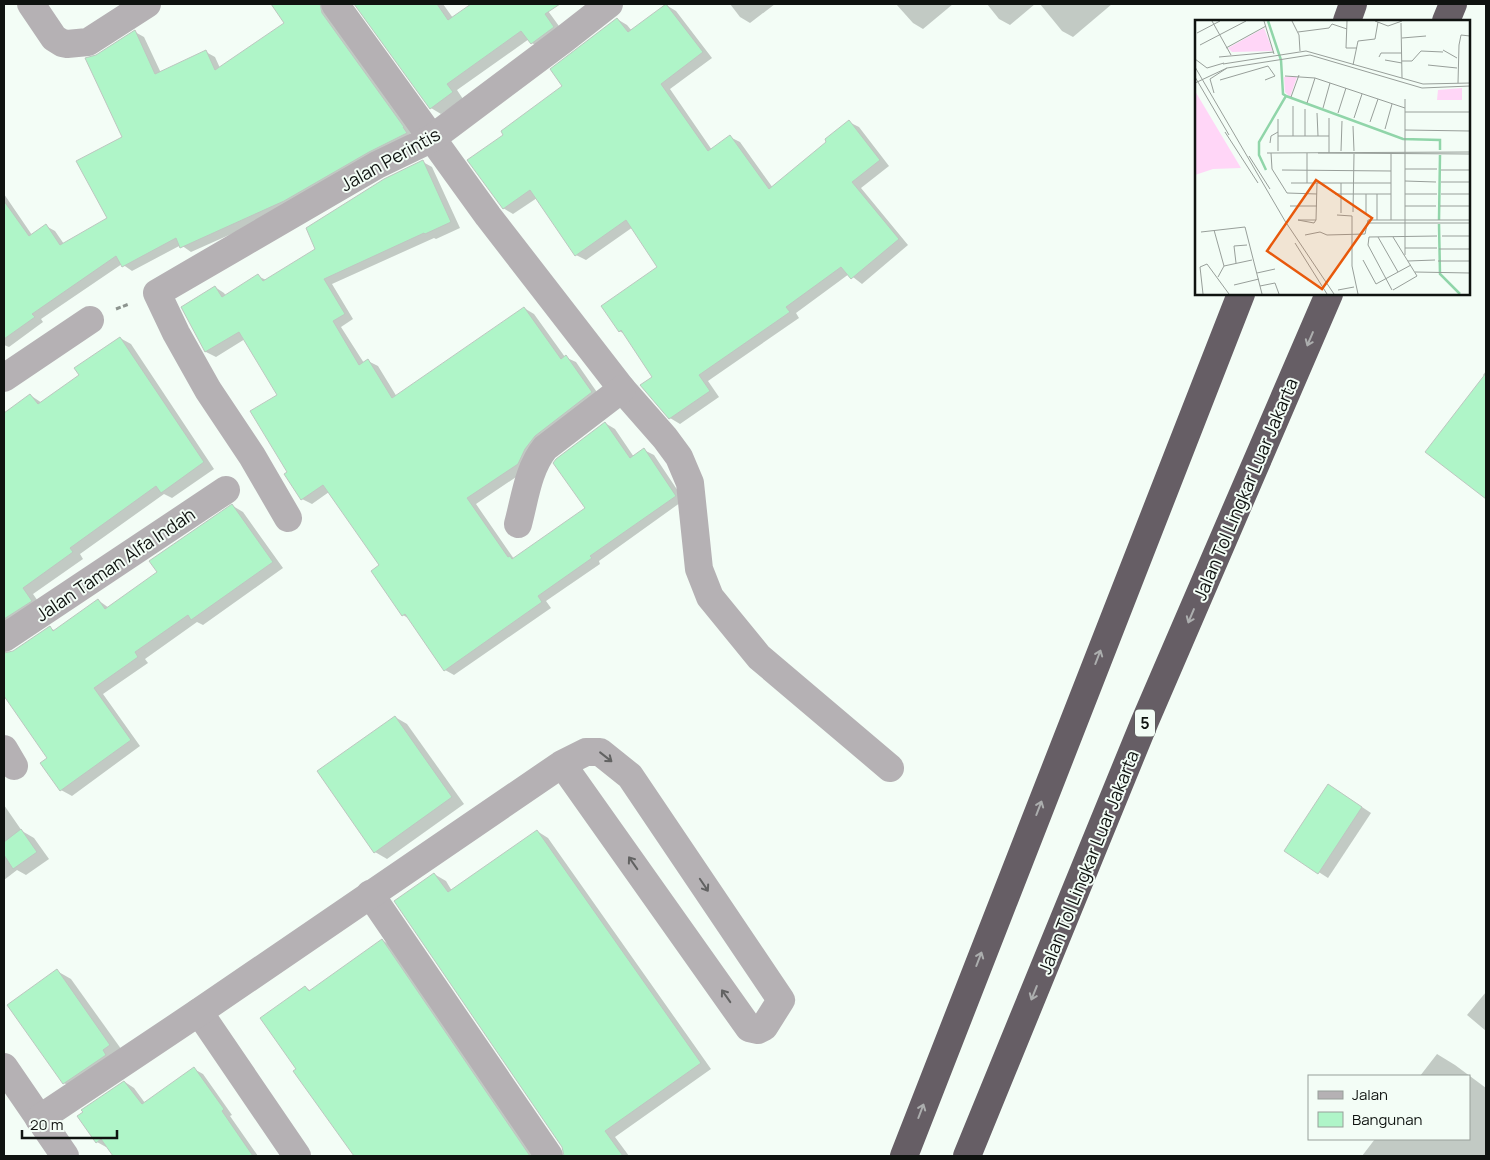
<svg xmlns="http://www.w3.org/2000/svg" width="1490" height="1160" viewBox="0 0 1490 1160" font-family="Manrope,sans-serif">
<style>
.shadow{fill:#0003}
.building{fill:#aff5c8;stroke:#bdc7c0}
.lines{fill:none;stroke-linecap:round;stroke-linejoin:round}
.path{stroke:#8d948f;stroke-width:3;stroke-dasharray:5 2.5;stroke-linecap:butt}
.street{stroke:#b5b1b4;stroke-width:28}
.highway{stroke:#665e65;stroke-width:28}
.oneway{stroke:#acaeae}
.oneway2{stroke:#626262}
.labels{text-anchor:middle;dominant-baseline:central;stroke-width:4;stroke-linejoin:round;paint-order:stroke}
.shield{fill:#f3fdf6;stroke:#535955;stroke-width:1}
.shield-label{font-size:16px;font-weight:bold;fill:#0f1310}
.street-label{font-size:18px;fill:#0f1310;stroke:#f3fdf6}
.inset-river{fill:none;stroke:#90d5a9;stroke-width:2.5}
.inset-road{fill:none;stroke:#989f9a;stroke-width:1}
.view{fill:#e8590c;fill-opacity:0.15;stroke:#e8590c;stroke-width:2.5}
.inset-edge{fill:none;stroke:#0f1310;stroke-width:2.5}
</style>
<rect width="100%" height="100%" fill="#f3fdf6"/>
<g class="shadow">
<polygon points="273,4 328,4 413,132 294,206 191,252 181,245 132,271 122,264 41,319 43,322 9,347 4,345 4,194 32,235 46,226 55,231 64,244 109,219 123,137 97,56 135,32 144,37 161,73 206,52 215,57 220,68 286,23"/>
<polygon points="355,4 443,4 453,18 473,4 543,4 564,33 542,49 532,43 529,39 457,90 463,99 441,114 431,108"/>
<polygon points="730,4 775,4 750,23 740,17"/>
<polygon points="896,4 953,4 923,29 913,23"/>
<polygon points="987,4 1035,4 1010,25 999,19"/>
<polygon points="1040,4 1112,4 1073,37 1062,31"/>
<polygon points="666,5 676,11 712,58 670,89 712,150 730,137 740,142 773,188 828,142 849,122 859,127 889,166 861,188 908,245 862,284 849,274 796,313 799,318 708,381 719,397 680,424 670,418 654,377 625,334 619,331 658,267 633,227 586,260 576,255 537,198 513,214 503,208 505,135 564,87 617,19 627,25 632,31"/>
<polygon points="423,162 432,167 460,228 436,239 434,238 332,284 353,319 341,327 364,363 368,361 378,366 397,397 524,308 534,314 565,357 576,362 601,398 528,469 476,504 514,559 587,509 605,423 615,429 634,457 644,450 654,455 684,500 599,561 600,564 546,601 551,608 454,675 445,670 411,620 403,615 373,571 381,566 329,492 312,504 302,499 288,473 278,395 245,339 216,357 206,352 183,307 215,287 224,293 226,296 258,276 266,280 316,249"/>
<polygon points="120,338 131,344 214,469 172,498 164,494 80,554 83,559 33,594 42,607 4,634 4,414 30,395 42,403 81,376"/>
<polygon points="1486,371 1486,498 1427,452 1485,377 1483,375"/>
<polygon points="233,506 243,512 283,568 203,625 197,622 145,659 148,663 103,694 140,746 72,796 61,790 42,763 49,758 4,694 4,654 13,652 50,628 56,631 98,600 109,608 159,572"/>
<polygon points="395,717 407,724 464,804 387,859 375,852"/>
<polygon points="1338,791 1371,813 1328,878 1286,851"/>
<polygon points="4,805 22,831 34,838 49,859 26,875 17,870 4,880"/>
<polygon points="537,831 548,838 711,1069 615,1137 629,1156 566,1156 563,1147 434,874 446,881 452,891"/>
<polygon points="382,940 393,947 536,1156 355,1156 295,1071 298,1069 305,987 311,991"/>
<polygon points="57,971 71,979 124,1053 78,1091 64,1083"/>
<polygon points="1486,992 1486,1031 1467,1015"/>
<polygon points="1437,1054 1455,1065 1486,1088 1486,1156 1362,1156 1375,1139 1469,1139 1469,1076 1420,1076"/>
<polygon points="194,1069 203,1074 232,1115 230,1116 258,1156 115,1156 107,1146 106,1147 97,1142 125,1082 134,1088 145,1103"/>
</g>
<g class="building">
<polygon points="271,4 320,4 322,13 404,127 403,127 407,133 369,152 284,201 180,248 176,238 122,267 116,256 32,314 35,317 4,339 4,201 29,236 46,224 60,245 107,218 76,161 122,137 85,58 96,55 135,30 155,74 206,50 215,70 284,23"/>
<polygon points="354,4 437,4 448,20 471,4 560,4 545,14 554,27 531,44 521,31 447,84 453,92 430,109"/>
<polygon points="666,4 703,52 661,84 708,151 730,135 769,189 826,142 825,139 849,120 880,160 852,182 899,239 851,279 841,267 786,307 790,312 699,375 710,391 669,419 640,385 652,377 621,330 619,332 601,306 657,267 626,220 575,256 530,190 503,209 467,160 503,135 501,131 562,86 550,69 617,18 628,32"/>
<polygon points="423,160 451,222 425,234 424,233 324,279 345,314 333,321 359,365 368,359 392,398 524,307 561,359 566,355 592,392 535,436 525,449 518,464 467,498 508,557 510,556 512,559 585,508 553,463 556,459 605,422 630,458 644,448 676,496 590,556 592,558 538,596 542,602 444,671 405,614 402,616 371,571 379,565 323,485 301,500 284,474 287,472 250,411 277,395 239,332 205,352 181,307 215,286 222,297 258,274 263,281 315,249 306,228 384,179"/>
<polygon points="120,337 204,462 161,493 156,486 70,548 73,552 23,588 32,601 4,619 4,413 30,394 38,404 79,375 74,368"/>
<polygon points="1486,373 1486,499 1425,452"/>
<polygon points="232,504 273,562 191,620 188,615 135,652 138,657 94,688 131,740 60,791 40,763 47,758 4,696 4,653 13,651 50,626 53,631 98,599 105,609 157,572 149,561"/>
<polygon points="395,716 452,797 374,853 317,771"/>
<polygon points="1328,784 1362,807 1318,874 1284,851"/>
<polygon points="21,829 37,852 13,869 4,855 4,842"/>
<polygon points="537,830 701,1063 605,1131 623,1156 564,1156 562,1147 394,901 434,873 448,892"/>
<polygon points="382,939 530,1156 354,1156 293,1071 296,1069 260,1018 305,986 309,991"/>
<polygon points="57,969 110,1045 103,1050 106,1055 63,1084 7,1005"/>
<polygon points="194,1067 224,1109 222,1111 253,1156 113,1156 101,1139 96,1143 77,1116 83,1112 81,1110 124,1081 142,1104"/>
</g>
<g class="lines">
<polyline class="path" points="116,309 129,304"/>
<g class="street">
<polyline points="31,4 54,38 62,43 67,44 88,42 147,4"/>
<polyline points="335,4 488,216 622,389 665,438 679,457 690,483 699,569 710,597 759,657 890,768"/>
<polyline points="4,378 90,320"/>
<polyline points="288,518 252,456 208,390 176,333 157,293 377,165 431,139 563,40 609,4"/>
<path d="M518 524C525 498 528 469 545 448L622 389"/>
<polyline points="4,638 226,490"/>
<polyline points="4,749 14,766"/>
<polyline points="370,894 549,1156"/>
<polyline points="199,1012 297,1156"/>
<polyline points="4,1067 65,1156"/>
<polyline points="39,1119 199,1012 562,764 586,752 600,752 630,776 781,1000 764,1027 758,1030 749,1028 562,764"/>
</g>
<g class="highway">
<polyline points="1347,21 1353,4"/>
<polyline points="1446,21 1453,4"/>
<polyline points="904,1156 1241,294"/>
<polyline points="967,1156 1145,721 1329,294"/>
</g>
</g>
<defs><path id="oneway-shaft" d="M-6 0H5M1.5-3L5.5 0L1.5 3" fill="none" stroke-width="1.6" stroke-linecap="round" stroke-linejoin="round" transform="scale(1.25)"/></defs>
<g class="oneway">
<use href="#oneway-shaft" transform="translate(1310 339) rotate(113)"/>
<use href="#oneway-shaft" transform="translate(1191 616) rotate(113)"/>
<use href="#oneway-shaft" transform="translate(1098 657) rotate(-69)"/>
<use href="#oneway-shaft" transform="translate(1039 808) rotate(-69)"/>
<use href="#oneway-shaft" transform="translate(979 959) rotate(-69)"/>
<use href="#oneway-shaft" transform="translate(1034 993) rotate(112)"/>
<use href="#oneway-shaft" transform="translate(921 1111) rotate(-69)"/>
</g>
<g class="oneway2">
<use href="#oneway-shaft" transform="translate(606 757) rotate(38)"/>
<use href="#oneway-shaft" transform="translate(633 863) rotate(-125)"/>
<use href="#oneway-shaft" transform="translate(704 885) rotate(56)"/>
<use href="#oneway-shaft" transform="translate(726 996) rotate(-125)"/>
</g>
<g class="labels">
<rect class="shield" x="1135" y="709.5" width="20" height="27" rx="4"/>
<g class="shield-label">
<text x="1145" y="723">5</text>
</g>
<g class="street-label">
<text transform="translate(390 159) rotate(-29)">Jalan Perintis</text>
<text transform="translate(1245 489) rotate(-67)">Jalan Tol Lingkar Luar Jakarta</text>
<text transform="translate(115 564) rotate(-34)">Jalan Taman Alfa Indah</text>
<text transform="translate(1088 862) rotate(-68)">Jalan Tol Lingkar Luar Jakarta</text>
</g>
</g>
<g transform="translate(1195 20)">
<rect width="275" height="275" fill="#f3fdf6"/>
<path d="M69 8 78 31 37 32 33 28ZM89 57H102L95 77 90 72ZM267 68V80H242L243 70ZM0 71 46 148 18 149 0 155Z" fill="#ffd6f7"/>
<path class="inset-river" d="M91 76 208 119 245 120V130M71 150 64 135V122L91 76 88 74 86 40 73 1M244 200 245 135M244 204 245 254 265 274"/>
<path class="inset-road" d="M17 1 36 35M69 1 79 34M97 1 104 15 105 31M152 1 151 28H162M180 1 193 6 207 1M206 3 207 58M103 12 134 8 137 4 152 9M2 13 25 1M207 18 231 16M5 25 51 1M31 28 71 6M248 30 262 38M24 37 79 32M184 37 186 33H207M0 39 12 48 29 43M190 40 207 43M207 41H217L226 31 248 32M28 44 111 31 228 64 275 63M158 45 163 21 180 19 183 2M233 45 262 48M0 47 90 201 139 274M90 56 120 58 210 88M0 57 34 115M25 60 73 46 80 56 70 60M0 63 32 48 115 35 227 68 275 66M263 63 264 25 266 15 275 16M19 73 15 59 32 48M96 77 104 55M112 83 120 58M98 86V116M128 88 135 63M110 89V116M210 92H275M122 93 123 116M143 93 151 68M159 98 167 74M83 99V131M175 102 183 79M158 106 159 131M190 109 197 84M210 110 275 111M30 112 63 163M83 116H134M75 123 76 116 83 112M146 131 147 101M72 133 275 132M76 133 77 149 92 173 122 174M123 133 275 134M134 133V98M196 134V200M54 136 75 169M210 149H242M87 150 196 151M246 150H275M210 161 241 162M246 162H275M96 163H196M112 163V133M140 174H196M210 174H242M246 174H275M95 186H122M210 186H241M245 186H275M158 192 159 134M146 193V163M171 194V174M142 195 157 196V246L163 274M103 200H121L119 203ZM121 200 122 163M182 200V174M172 203H275M19 210 29 246 23 257M6 212 50 207 67 274M110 215 125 212 132 215 170 214 173 200H275M247 216H275M183 217 203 252M100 223 132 274M210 228H242M244 229H275M210 235V79M168 240 181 264 216 245M213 241 240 240M243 241H275M41 243 39 226 52 225M29 246 57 240M220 252 275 253M62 253 80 249M39 265 64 259M65 266 80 263 84 274M143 270 159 267M197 270 173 225 174 217 242 216M198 270 222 256 198 217M8 274 5 247 12 244 34 274"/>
<path class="view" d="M121 160 177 198 127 269 72 231Z"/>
<rect width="275" height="275" class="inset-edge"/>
</g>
<rect width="1490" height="1160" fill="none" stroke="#0f1310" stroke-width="10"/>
<rect x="1308" y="1075" width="162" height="65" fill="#f3fdf6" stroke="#989f9a"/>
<rect x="1318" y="1091" width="25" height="8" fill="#b5b1b4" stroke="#989f9a"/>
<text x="1352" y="1100" font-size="15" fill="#0f1310">Jalan</text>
<rect x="1318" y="1112" width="25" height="15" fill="#aff5c8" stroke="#989f9a"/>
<text x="1352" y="1125" font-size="15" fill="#0f1310">Bangunan</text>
<path d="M22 1130v8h95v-8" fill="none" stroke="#0f1310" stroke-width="2.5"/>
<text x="30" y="1130" font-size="15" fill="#0f1310" stroke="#f3fdf6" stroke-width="4" paint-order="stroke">20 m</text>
</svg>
